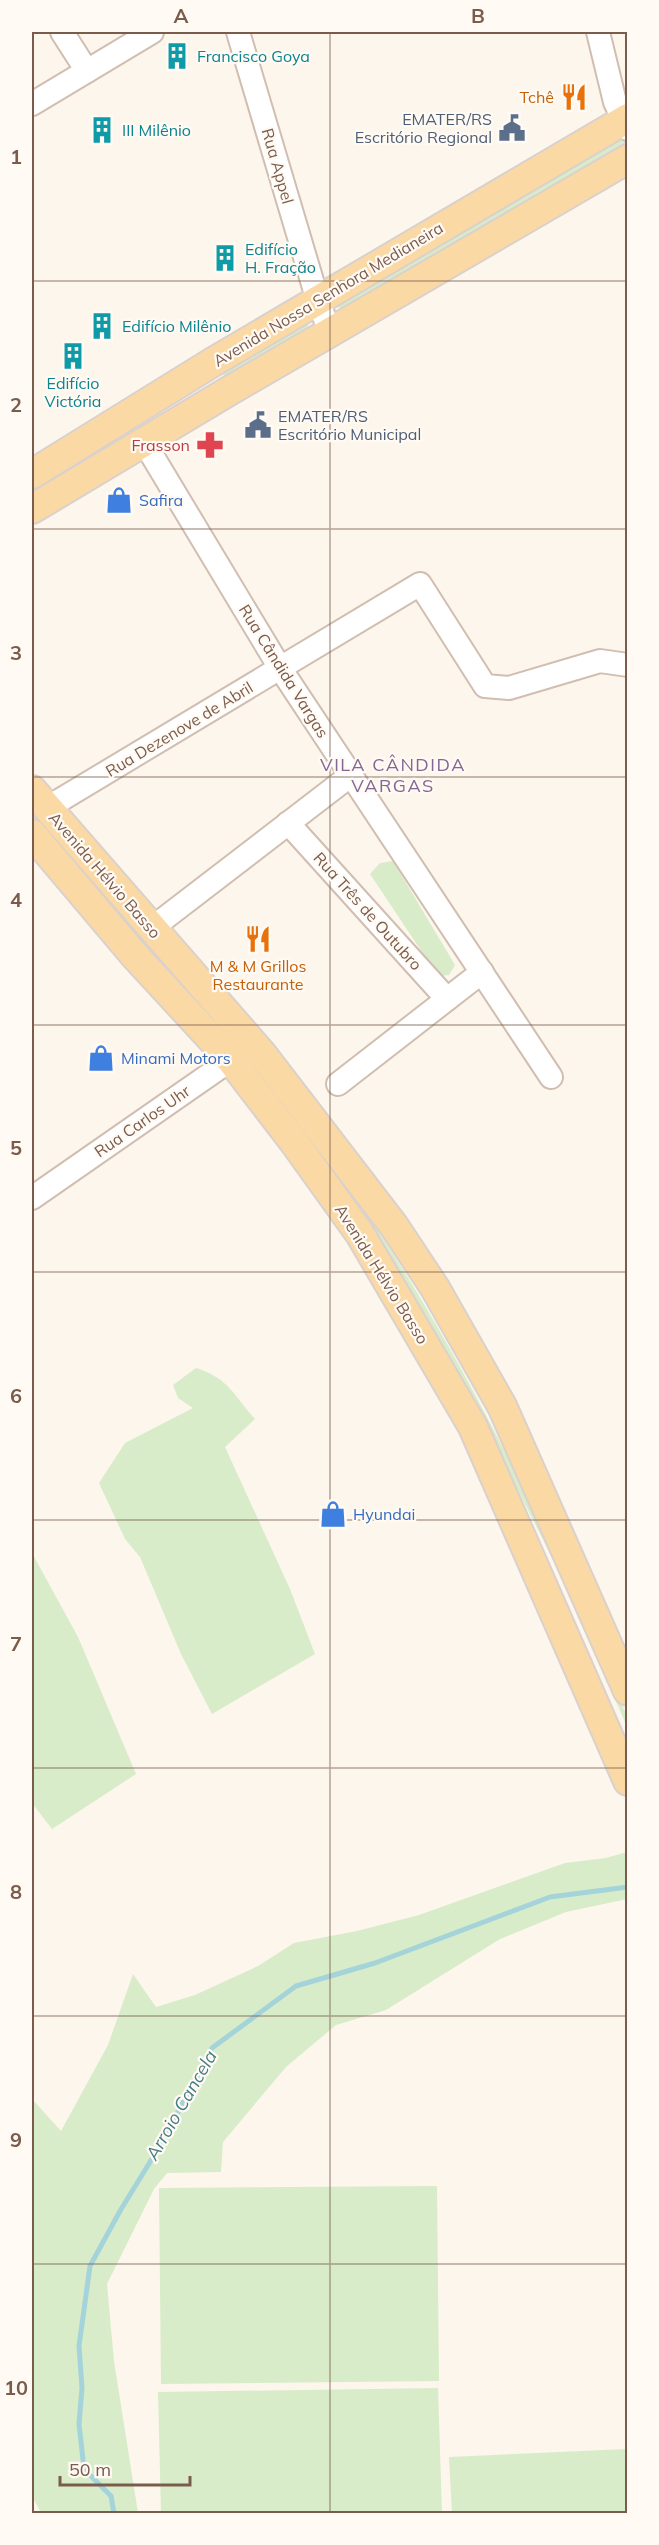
<svg xmlns="http://www.w3.org/2000/svg" width="659" height="2545" viewBox="0 0 659 2545" font-family="Mulish,sans-serif">
<style>
.green{fill:#d8ecc9}
.lines{fill:none;stroke-linecap:round;stroke-linejoin:round}
.stream{stroke:#a5d3da;stroke-width:5}
.minor-casing{stroke:#d1beb0;stroke-width:26}
.major-casing{stroke:#dad1cd;stroke-width:32}
.minor{stroke:#fff;stroke-width:22}
.major{stroke:#fbd9a5;stroke-width:28}
.grid{fill:none;stroke:#7a5c4d;stroke-width:1.5;stroke-opacity:0.55}
.labels{text-anchor:middle;dominant-baseline:central;stroke-width:4.5;stroke-linejoin:round;paint-order:stroke}
.culture-label{font-size:16px;fill:#0d838f;stroke:#fffaf3;text-anchor:start}
.food-label{font-size:16px;fill:#c56008;stroke:#fffaf3;text-anchor:end}
.service-label{font-size:16px;fill:#4e5e75;stroke:#fffaf3;text-anchor:end}
.street-label{font-size:16px;fill:#7a5c4d;stroke:#fffaf3}
.health-label{font-size:16px;fill:#be3a42;stroke:#fffaf3;text-anchor:end}
.shop-label{font-size:16px;fill:#366cbe;stroke:#fffaf3;text-anchor:start}
.neighbourhood-label{font-size:18px;letter-spacing:1.5px;fill:#846695;stroke:#fffaf3}
.water-label{font-size:18px;font-style:italic;fill:#437c86;stroke:#fffaf3}
.neatline{fill:none;stroke:#7a5c4d;stroke-width:2}
.grid-label{font-size:20px;text-anchor:middle;font-weight:bold;fill:#7a5c4d}
</style>
<rect width="100%" height="100%" fill="#fdf6ec"/>
<g class="green">
<polygon points="617,138 624,138 626,144 623,147 341,311 335,299"/>
<polygon points="303,322 308,324 308,329 227,381 221,370"/>
<polygon points="32,810 230,1036 227,1038 32,817"/>
<polygon points="393,861 455,965 449,975 438,976 370,874 380,863"/>
<path d="M290 1110C436 1291 535 1504 627 1716V1727L568 1589 467 1390Z"/>
<path d="M196 1368C230 1379 233 1395 255 1419L225 1447 290 1589 315 1654 212 1714 181 1654 140 1557 125 1539 99 1483 125 1443 193 1408 178 1398 173 1385Z"/>
<polygon points="32,1553 78,1637 136,1774 52,1829 32,1803"/>
<polygon points="627,1852 627,1899 566,1912 500,1939 386,2010 336,2025 286,2067 223,2142 221,2172 167,2173 154,2189 107,2284 114,2361 138,2513 41,2513 32,2496 32,2099 61,2131 108,2045 133,1974 156,2007 195,1995 258,1966 294,1943 357,1931 419,1915 565,1863 606,1858"/>
<polygon points="437,2186 439,2381 161,2384 159,2188"/>
<polygon points="438,2388 442,2513 161,2513 158,2392"/>
<polygon points="627,2449 627,2513 452,2513 449,2457"/>
</g>
<g class="lines">
<polyline class="stream" points="114,2514 111,2496 84,2469 79,2424 82,2388 79,2346 90,2266 120,2211 161,2144 212,2048 296,1986 375,1963 550,1897 628,1887"/>
<defs>
<g id="minor">
<polyline points="62,32 87,71"/>
<polyline points="238,32 318,301 330,332"/>
<polyline points="598,32 615,102 628,129"/>
<polyline points="32,104 152,32"/>
<polyline points="144,442 280,668 551,1077"/>
<polyline points="47,808 420,584 485,686 509,688 600,661 628,665"/>
<polyline points="288,823 447,999"/>
<polyline points="152,928 351,775"/>
<polyline points="338,1084 482,972"/>
<polyline points="32,1198 242,1052"/>
</g>
<g id="major">
<polyline points="32,474 213,362 628,118"/>
<polyline points="32,509 229,391 628,159"/>
<polyline points="32,790 262,1054 394,1226 435,1288 502,1406 628,1691"/>
<polyline points="32,834 135,956 231,1060 294,1142 360,1234 473,1427 628,1781"/>
</g>
</defs>
<use href="#minor" class="minor-casing"/>
<use href="#major" class="major-casing"/>
<use href="#minor" class="minor"/>
<use href="#major" class="major"/>
</g>
<path class="grid" d="M330 32V2514M32 281H628M32 529H628M32 777H628M32 1025H628M32 1272H628M32 1520H628M32 1768H628M32 2016H628M32 2264H628"/>
<defs>
<symbol id="building-bare" viewBox="-9 -9 18 18"><path d="M-4-6H4V6H1V3H-1V6H-4ZM-2.5-4.3h1.7v1.8h-1.7ZM.8-4.3h1.7v1.8H.8ZM-2.5-1h1.7V.8h-1.7ZM.8-1h1.7V.8H.8Z" fill="#0f9aa8" stroke="#fffaf3" stroke-width="2.5" paint-order="stroke"/></symbol>
<symbol id="restaurant-bare" viewBox="-9 -9 18 18"><path d="M-5-6h1v4h1v-4h1v4h1v-4h1v5L-1.5 .5V6h-2V.5L-5-1ZM5-6V6H3V1.5H1.5Q1.5-4 5-6Z" fill="#e8710a" stroke="#fffaf3" stroke-width="2.5" paint-order="stroke"/></symbol>
<symbol id="civic-bare" viewBox="-9 -9 18 18"><path d="M-.6-6.5H3V-4.5H.6V-3L4-1V1h2V6H-6V1h2V-1L-.6-3ZM-1.2 2.5V6h2.4V2.5Z" fill="#5c6f8a" stroke="#fffaf3" stroke-width="2.5" paint-order="stroke"/></symbol>
<symbol id="pharmacy-bare" viewBox="-9 -9 18 18"><path d="M-2-6h4v4h4v4h-4v4h-4v-4h-4v-4h4Z" fill="#e0444e" stroke="#fffaf3" stroke-width="2.5" paint-order="stroke"/></symbol>
<symbol id="shop-bare" viewBox="-9 -9 18 18"><path d="M-5-2.5h2.3a2.7 3.5 0 0 1 5.4 0H5L5.5 6h-11ZM-1.5-2.5h3a1.5 2.3 0 0 0-3 0Z" fill="#3f7fe0" stroke="#fffaf3" stroke-width="2.5" paint-order="stroke"/></symbol>
</defs>
<g fill-rule="evenodd">
<use href="#building-bare" x="158" y="37" width="38" height="38"/>
<use href="#restaurant-bare" x="555" y="78" width="38" height="38"/>
<use href="#civic-bare" x="493" y="109" width="38" height="38"/>
<use href="#building-bare" x="83" y="111" width="38" height="38"/>
<use href="#building-bare" x="206" y="239" width="38" height="38"/>
<use href="#building-bare" x="83" y="307" width="38" height="38"/>
<use href="#building-bare" x="54" y="337" width="38" height="38"/>
<use href="#civic-bare" x="239" y="406" width="38" height="38"/>
<use href="#pharmacy-bare" x="191" y="426" width="38" height="38"/>
<use href="#shop-bare" x="100" y="481" width="38" height="38"/>
<use href="#restaurant-bare" x="239" y="920" width="38" height="38"/>
<use href="#shop-bare" x="82" y="1039" width="38" height="38"/>
<use href="#shop-bare" x="314" y="1495" width="38" height="38"/>
</g>
<g class="labels">
<g class="culture-label">
<text x="197" y="56">Francisco Goya</text>
<text x="122" y="130">III Milênio</text>
<text x="245" y="249">Edifício<tspan x="245" dy="18">H. Fração</tspan></text>
<text x="122" y="326">Edifício Milênio</text>
<text x="73" y="383" text-anchor="middle">Edifício<tspan x="73" dy="18">Victória</tspan></text>
</g>
<g class="food-label">
<text x="554" y="97">Tchê</text>
<text x="258" y="966" text-anchor="middle">M &amp; M Grillos<tspan x="258" dy="18">Restaurante</tspan></text>
</g>
<g class="service-label">
<text x="492" y="119">EMATER/RS<tspan x="492" dy="18">Escritório Regional</tspan></text>
<text x="278" y="416" text-anchor="start">EMATER/RS<tspan x="278" dy="18">Escritório Municipal</tspan></text>
</g>
<g class="street-label">
<text transform="translate(278 166) rotate(74)">Rua Appel</text>
<text transform="translate(328 294) rotate(-31)">Avenida Nossa Senhora Medianeira</text>
<text transform="translate(284 671) rotate(58)">Rua Cândida Vargas</text>
<text transform="translate(179 729) rotate(-31)">Rua Dezenove de Abril</text>
<text transform="translate(105 875) rotate(49)">Avenida Hélvio Basso</text>
<text transform="translate(368 911) rotate(48)">Rua Três de Outubro</text>
<text transform="translate(142 1121) rotate(-35)">Rua Carlos Uhr</text>
<text transform="translate(382 1274) rotate(58)">Avenida Hélvio Basso</text>
</g>
<g class="health-label">
<text x="190" y="445">Frasson</text>
</g>
<g class="shop-label">
<text x="139" y="500">Safira</text>
<text x="121" y="1058">Minami Motors</text>
<text x="353" y="1514">Hyundai</text>
</g>
<g class="neighbourhood-label">
<text x="393" y="764">VILA CÂNDIDA<tspan x="393" dy="21">VARGAS</tspan></text>
</g>
<g class="water-label">
<text transform="translate(181 2105) rotate(-60)">Arroio Cancela</text>
</g>
</g>
<rect width="659" height="2545" fill="none" stroke="#fffaf3" stroke-width="66"/>
<path d="M60 2476v9h130v-9" fill="none" stroke="#7a5c4d" stroke-width="3"/>
<text x="69" y="2476" font-size="18" fill="#7a5c4d" stroke="#fffaf3" stroke-width="4.5" paint-order="stroke">50 m</text>
<rect x="33" y="33" width="593" height="2479" class="neatline"/>
<g class="grid-label">
<text x="181" y="23">A</text>
<text x="478" y="23">B</text>
<text x="16" y="164">1</text>
<text x="16" y="412">2</text>
<text x="16" y="660">3</text>
<text x="16" y="907">4</text>
<text x="16" y="1155">5</text>
<text x="16" y="1403">6</text>
<text x="16" y="1651">7</text>
<text x="16" y="1899">8</text>
<text x="16" y="2147">9</text>
<text x="16" y="2395">10</text>
</g>
</svg>
